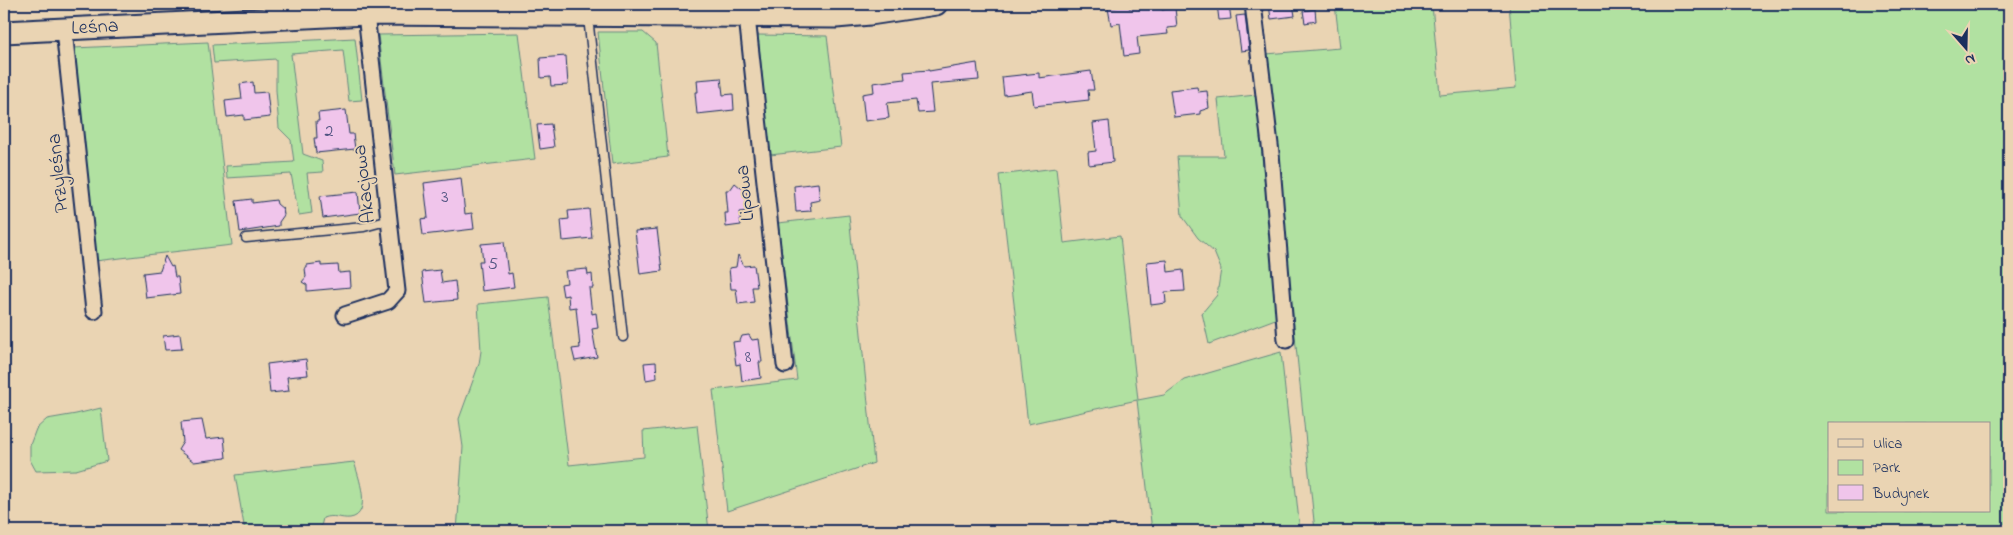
<svg xmlns="http://www.w3.org/2000/svg" width="2013" height="535" viewBox="0 0 2013 535" font-family="'Indie Flower',sans-serif">
<style>
.green{fill:#b1e1a1;stroke:#668880;fill-rule:evenodd}
.building{fill:#f0c5eb;stroke:#1b2f5e}
.lines{fill:none;stroke-linecap:round;stroke-linejoin:round}
.lane-casing{stroke:#1b2f5e;stroke-width:11}
.street-casing{stroke:#1b2f5e;stroke-width:19}
.secondary-casing{stroke:#1b2f5e;stroke-width:25}
.lane{stroke:#ead4b3;stroke-width:8}
.street{stroke:#ead4b3;stroke-width:15}
.secondary{stroke:#ead4b3;stroke-width:21}
.labels{text-anchor:middle;dominant-baseline:central;stroke-width:4;stroke-linejoin:round;paint-order:stroke}
.number-label{font-size:18px;fill:#505481}
.street-label{font-size:20px;fill:#1b2f5e;stroke:#ead4b3}
</style>
<rect width="100%" height="100%" fill="#ead4b3"/>
<filter id="ink" filterUnits="userSpaceOnUse"><feTurbulence type="fractalNoise" baseFrequency=".02" numOctaves="2"/><feDisplacementMap in="SourceGraphic" scale="10" xChannelSelector="R" yChannelSelector="G"/><feConvolveMatrix kernelMatrix="1 2 1 2 8 2 1 2 1" color-interpolation-filters="sRGB"/></filter>
<g filter="url(#ink)">
<g class="green">
<path d="M1335 4H1432L1440 95 1516 88 1509 4H2009V531H1315L1266 54 1340 48ZM1829 424H1989V511H1829Z"/>
<polygon points="598,32 643,32 656,43 668,157 612,164"/>
<polygon points="519,33 535,159 395,175 378,35"/>
<polygon points="758,35 827,36 841,147 770,155"/>
<polygon points="355,38 362,100 349,101 343,50 291,54 303,154 322,161 323,172 307,173 312,213 299,215 291,174 227,178 226,166 294,162 291,140 279,128 276,90 276,59 214,63 212,45"/>
<polygon points="208,42 232,245 95,261 73,48"/>
<polygon points="1256,95 1278,318 1209,344 1202,313 1217,295 1221,269 1214,252 1198,238 1182,216 1177,156 1224,156 1218,99"/>
<polygon points="1056,168 1064,243 1120,236 1138,400 1164,395 1184,380 1281,352 1300,531 1152,531 1137,400 1028,424 999,175"/>
<polygon points="849,215 874,463 727,511 713,390 797,380 778,223"/>
<polygon points="548,297 569,465 644,457 643,431 697,425 709,531 457,531 463,447 459,419 479,364 481,351 478,304"/>
<polygon points="101,408 107,461 76,470 36,471 30,460 30,445 36,429 47,419 76,414"/>
<polygon points="4,424 9,436 4,465"/>
<path d="M354 462C358 475 373 515 350 518 341 519 333 514 323 518L320 531H245L235 475Z"/>
</g>
<g class="building">
<polygon points="1217,4 1229,4 1231,19 1219,20"/>
<polygon points="1269,4 1293,4 1295,16 1271,19"/>
<polygon points="1129,5 1129,8 1161,5 1162,10 1175,8 1177,27 1167,28 1168,34 1137,37 1139,54 1124,56 1120,23 1111,25 1108,8"/>
<polygon points="1315,9 1316,21 1305,23 1303,11"/>
<polygon points="1245,15 1249,50 1241,51 1236,16"/>
<polygon points="566,56 568,85 551,86 550,77 541,78 540,58"/>
<polygon points="977,63 979,80 930,84 933,112 918,113 916,100 887,103 889,118 865,121 862,94 874,92 873,83 905,79 904,72 929,70 929,71"/>
<polygon points="1091,71 1094,90 1088,90 1089,100 1034,106 1032,91 1004,95 1002,77 1039,73 1039,78"/>
<polygon points="721,78 723,95 733,94 734,110 697,114 695,92 698,92 697,80"/>
<polygon points="253,82 254,93 267,92 270,117 244,120 244,115 227,117 225,101 242,99 240,84"/>
<polygon points="1197,87 1198,92 1207,91 1209,108 1200,111 1200,114 1174,117 1170,90"/>
<polygon points="346,110 349,134 353,134 355,149 316,153 314,138 317,138 316,121 319,121 318,113"/>
<polygon points="1109,121 1113,162 1089,165 1088,152 1096,151 1093,123"/>
<polygon points="551,124 554,147 540,149 537,125"/>
<polygon points="461,178 465,214 472,213 474,229 423,235 421,219 428,218 424,183"/>
<polygon points="735,183 741,188 746,188 748,211 739,212 741,225 726,227 725,213 728,213 726,190 730,190"/>
<polygon points="818,183 820,200 810,202 811,211 796,212 794,186"/>
<polygon points="358,192 360,213 323,218 320,196"/>
<polygon points="252,199 252,203 276,200 277,204 283,209 284,215 279,222 279,226 240,232 236,201"/>
<polygon points="589,209 592,238 563,241 561,220 569,219 568,211"/>
<polygon points="657,229 662,271 640,274 635,231"/>
<polygon points="504,242 508,274 512,273 514,287 482,291 479,261 483,261 481,244"/>
<polygon points="738,255 744,266 754,265 757,287 752,287 754,302 738,304 736,289 731,289 729,268 736,267"/>
<polygon points="165,256 171,267 173,266 175,277 178,277 180,294 146,298 143,273 160,271"/>
<polygon points="1167,260 1168,272 1183,270 1185,291 1165,292 1166,303 1151,305 1147,262"/>
<polygon points="321,263 321,266 338,265 339,273 350,272 351,287 307,291 307,285 302,282 306,277 305,268 307,268 307,265"/>
<polygon points="587,269 588,275 592,274 593,288 589,288 592,314 596,313 598,328 592,329 597,357 575,361 572,349 580,348 576,307 569,308 568,295 563,296 561,284 567,283 565,271"/>
<polygon points="440,270 442,283 455,281 457,300 426,303 422,272"/>
<polygon points="180,334 182,349 165,350 163,336"/>
<polygon points="749,335 752,340 759,339 762,362 759,362 761,378 742,381 740,364 736,365 733,342 740,341 742,336"/>
<polygon points="306,359 308,375 287,377 289,391 270,393 267,364"/>
<polygon points="656,362 657,378 646,380 644,363"/>
<polygon points="202,420 206,439 224,437 226,458 194,462 178,450 183,442 181,422"/>
</g>
<g class="lines">
<defs>
<g id="lane">
<polyline points="588,17 623,337"/>
<polyline points="246,238 364,227 390,220"/>
</g>
<g id="street">
<polyline points="1253,4 1271,153 1286,340"/>
<polyline points="747,17 785,365"/>
<polyline points="64,30 94,311"/>
<polyline points="345,315 388,301 397,291 366,14"/>
</g>
<g id="secondary">
<path id="s1" d="M4 32 366 14 836 17 870 14 936 4"/>
</g>
</defs>
<use href="#lane" class="lane-casing"/>
<use href="#street" class="street-casing"/>
<use href="#secondary" class="secondary-casing"/>
<use href="#lane" class="lane"/>
<use href="#street" class="street"/>
<use href="#secondary" class="secondary"/>
</g>
</g>
<g class="labels">
<g class="number-label">
<text x="329" y="132">2</text>
<text x="445" y="198">3</text>
<text x="493" y="265">5</text>
<text x="748" y="358">8</text>
</g>
<g class="street-label">
<text stroke="none"><textPath href="#s1" startOffset="91">Leśna</textPath></text>
<text transform="translate(59 173) rotate(-96)">Przyleśna</text>
<text transform="translate(365 184) rotate(-97)">Akacjowa</text>
<text transform="translate(746 193) rotate(-96)">Lipowa</text>
</g>
</g>
<rect width="2013" height="535" fill="none" stroke="#ead4b3" stroke-width="20"/>
<rect x="10" y="10" width="1993" height="515" fill="none" stroke="#1b2f5e" stroke-width="2" filter="url(#ink)"/>
<rect x="1828" y="422" width="162" height="90" fill="#ead4b3" stroke="#979291"/>
<rect x="1838" y="439" width="25" height="8" fill="#ead4b3" stroke="#979291"/>
<text x="1873" y="448" font-size="15" fill="#1b2f5e">Ulica</text>
<rect x="1838" y="460" width="25" height="15" fill="#b1e1a1" stroke="#979291"/>
<text x="1873" y="472" font-size="15" fill="#1b2f5e">Park</text>
<rect x="1838" y="485" width="25" height="15" fill="#f0c5eb" stroke="#979291"/>
<text x="1873" y="498" font-size="15" fill="#1b2f5e">Budynek</text>
<g transform="translate(1966 48) rotate(160)" stroke="#ead4b3" stroke-width="4" paint-order="stroke">
<path d="M0-4L9 19L0 12L-9 19Z" fill="#1b2f5e"/>
<text y="-8" font-size="14" font-weight="bold" text-anchor="middle" fill="#1b2f5e">N</text>
</g>
</svg>
